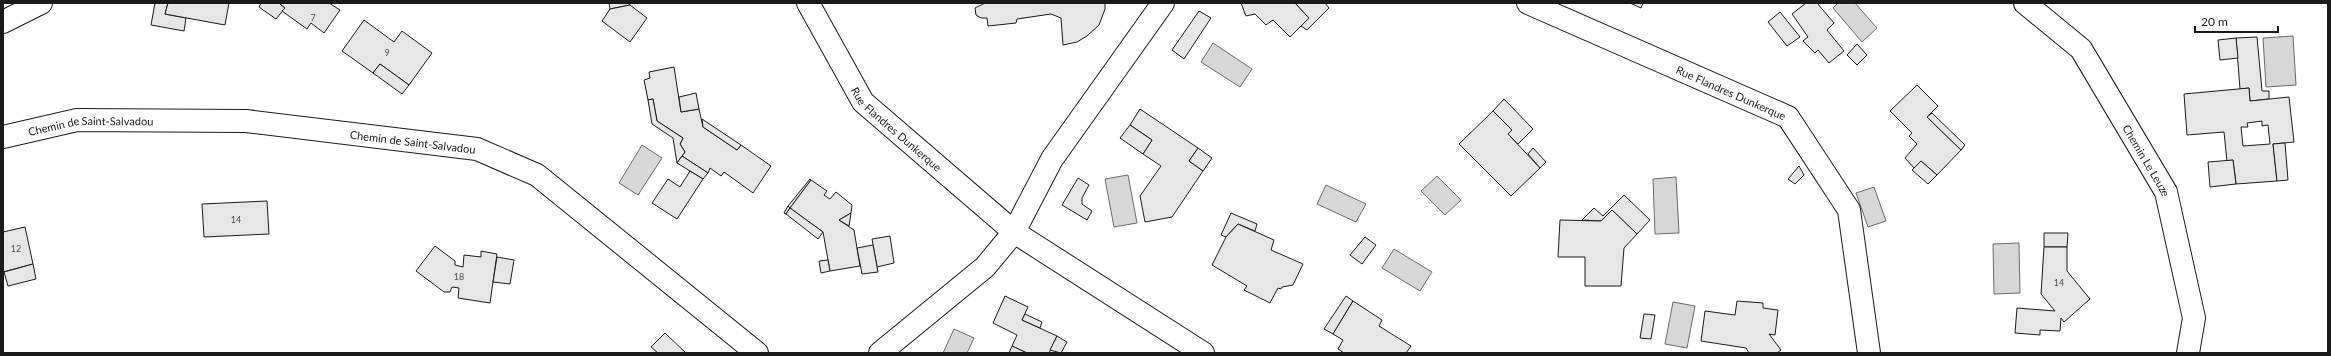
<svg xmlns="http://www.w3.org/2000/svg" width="2331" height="356" viewBox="0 0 2331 356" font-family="Lato,sans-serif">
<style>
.water{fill:#d7d7d7;stroke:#6a6a6a}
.building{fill:#e6e6e6;stroke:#1a1a1a;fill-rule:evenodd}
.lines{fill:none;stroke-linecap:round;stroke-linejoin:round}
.minor-casing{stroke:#1a1a1a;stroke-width:24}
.minor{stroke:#fff;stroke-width:22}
.labels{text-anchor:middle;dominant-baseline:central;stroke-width:3;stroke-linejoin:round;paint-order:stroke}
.number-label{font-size:9px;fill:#4d4d4d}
.street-label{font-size:11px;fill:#1a1a1a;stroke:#fff}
</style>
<rect width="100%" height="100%" fill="#fff"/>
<g class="water">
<polygon points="1838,3 1855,3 1877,28 1862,42 1833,8"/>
<polygon points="2293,36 2296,85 2266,87 2263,38"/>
<polygon points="1213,43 1252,69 1240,87 1201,62"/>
<polygon points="642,145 662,158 638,195 619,183"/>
<polygon points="1128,175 1137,223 1114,227 1105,179"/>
<polygon points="1437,176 1461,200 1445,215 1421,191"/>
<polygon points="1676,177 1679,233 1655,234 1653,179"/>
<polygon points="1326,185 1366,204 1356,222 1317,204"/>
<polygon points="1874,187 1886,221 1868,227 1856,193"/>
<polygon points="2019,243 2020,293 1994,294 1993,244"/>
<polygon points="1394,249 1432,272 1420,291 1382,268"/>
<polygon points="1673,302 1695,306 1687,348 1665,344"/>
<polygon points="954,329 974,338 967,353 943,353"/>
</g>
<g class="building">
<polygon points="155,3 168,3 165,14 186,18 184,31 151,25"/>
<polygon points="168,3 229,3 225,25 165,14"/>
<polygon points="261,3 279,3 285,8 276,19 259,7"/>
<polygon points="279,3 329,3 340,10 324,33 311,23 307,29 282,11 285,8"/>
<polygon points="609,3 629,3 630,5 610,9"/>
<polygon points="985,3 1105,3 1105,9 1099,25 1087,36 1077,42 1063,45 1061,18 1051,14 1017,19 1016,23 988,26 987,18 981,18 976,15 975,8"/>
<polygon points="1241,3 1295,3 1309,18 1290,37 1273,20 1266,25 1255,14 1246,16"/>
<polygon points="1295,3 1325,3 1329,8 1307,30 1301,26 1309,18"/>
<polygon points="1630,3 1643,3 1641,8"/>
<polygon points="1806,3 1817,3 1834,23 1827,30 1844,51 1829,63 1818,50 1815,53 1803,41 1808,37 1792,14"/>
<polygon points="630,5 647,18 630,42 602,21 610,9"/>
<polygon points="1199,11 1211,18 1184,59 1172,50"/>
<polygon points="1780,12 1800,37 1787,46 1768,22"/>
<polygon points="364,20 394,42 402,31 432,53 409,85 380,64 373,73 342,51"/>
<polygon points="2257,37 2262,91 2269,91 2269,99 2250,101 2249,88 2240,89 2236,38"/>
<polygon points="2236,38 2238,58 2220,60 2218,40"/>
<polygon points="1857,44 1867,55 1857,65 1847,55"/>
<polygon points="380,64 409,85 402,94 373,73"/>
<polygon points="674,67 681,112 699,109 703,127 737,150 741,145 771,166 753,193 724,172 721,176 710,168 708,173 682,156 685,152 680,144 683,138 657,121 653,99 648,100 644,80 650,78 649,72"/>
<polygon points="1917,85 1938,106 1927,117 1961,150 1937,175 1921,161 1914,168 1905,158 1917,144 1909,136 1912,133 1890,111"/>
<path d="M2249 88 2250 101 2289 97 2294 142 2273 144 2277 181 2236 184 2233 160 2227 161 2224 132 2187 135 2184 94ZM2262 121V126L2268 125 2270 144 2243 146 2241 127H2248L2247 123Z"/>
<polygon points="696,93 699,109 681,112 679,97"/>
<polygon points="653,99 657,121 683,138 680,144 685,152 677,163 673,138 652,124 648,100"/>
<polygon points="1504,99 1533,129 1518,144 1508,134 1512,130 1493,111"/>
<polygon points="1140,109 1198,148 1189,161 1203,171 1172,217 1145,222 1140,196 1161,166 1143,154 1152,140 1130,125"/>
<polygon points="1493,111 1512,130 1508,134 1540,168 1511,196 1459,144"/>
<polygon points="1932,113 1965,145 1961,150 1927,117"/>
<polygon points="702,119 741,145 737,150 703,127"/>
<polygon points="1130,125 1152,140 1143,154 1120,138"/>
<polygon points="2285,143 2288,180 2277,181 2273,144"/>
<polygon points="1198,148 1212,158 1203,171 1189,161"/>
<polygon points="1533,148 1546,162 1540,168 1528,154"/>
<polygon points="682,156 708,173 703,179 677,163"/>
<polygon points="2233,160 2236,184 2210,187 2208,162"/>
<polygon points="1921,161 1937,175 1928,184 1912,170"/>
<polygon points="1799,166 1804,175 1795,184 1788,179"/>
<polygon points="690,171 703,179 677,219 652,203 668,179 680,187"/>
<polygon points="1078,178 1089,185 1082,198 1082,204 1092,211 1087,220 1062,205"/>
<polygon points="810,179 811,180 790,208 788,206"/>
<polygon points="811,180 827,191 824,195 830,199 836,192 852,205 851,213 839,220 854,230 860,266 830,271 823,232 790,208"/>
<polygon points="1624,195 1650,220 1637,234 1612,210 1601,221 1582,220 1594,208 1603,216"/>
<polygon points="267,201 269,234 204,237 202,204"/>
<polygon points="788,206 790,208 786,214 784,213"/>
<polygon points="790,208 823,232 818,239 786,214"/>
<polygon points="1612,210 1637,234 1624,248 1621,286 1585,286 1585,257 1558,257 1560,220 1601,221"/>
<polygon points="851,213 849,226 839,220"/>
<polygon points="1231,213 1257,224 1255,231 1238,224 1226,237 1221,235"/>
<polygon points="1238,224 1274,240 1271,250 1303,264 1293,285 1282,287 1281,289 1278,288 1270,303 1244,290 1247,286 1212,265 1226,237"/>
<polygon points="25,227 33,264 3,272 3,232"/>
<polygon points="2044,233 2068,233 2067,247 2044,247"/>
<polygon points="890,236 894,263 877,267 872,239"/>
<polygon points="1365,237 1376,245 1362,264 1350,255"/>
<polygon points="873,245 878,272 862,274 857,248"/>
<polygon points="435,246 455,261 455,265 463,267 464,255 481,257 481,251 497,254 490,303 458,298 459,288 452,287 450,292 444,292 416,271"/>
<polygon points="2044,247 2067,247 2067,271 2090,299 2064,322 2061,318 2060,331 2040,330 2040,335 2015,333 2017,308 2055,311 2041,294"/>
<polygon points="497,257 514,260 510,284 493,282"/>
<polygon points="828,260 830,271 821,273 819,261"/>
<polygon points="33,264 36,279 8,286 4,272"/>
<polygon points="1005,296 1028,307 1022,320 1057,336 1049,353 1027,353 1012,346 1017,335 993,323"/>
<polygon points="1346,296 1353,301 1333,334 1324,329"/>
<polygon points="1353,301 1382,320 1379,326 1411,346 1406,353 1344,353 1338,349 1343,340 1333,334"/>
<polygon points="1737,301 1763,303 1763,308 1778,310 1775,335 1769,334 1781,350 1777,353 1749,353 1746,348 1701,341 1705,311 1735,315"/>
<polygon points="1025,314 1042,322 1040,328 1022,320"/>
<polygon points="1644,314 1655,315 1651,339 1640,338"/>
<polygon points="665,333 686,353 658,353 651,347"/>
<polygon points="1057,336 1067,342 1061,353 1050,350"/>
<polygon points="1012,346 1027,353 1009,353"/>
</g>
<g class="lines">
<defs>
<g id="minor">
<path id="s1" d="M808 3 863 102 1014 232 1203 353"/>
<path id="s2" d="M1528 3 1788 117 1849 210 1869 353"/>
<path id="s3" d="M2025 3 2081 49 2166 192 2194 318 2188 353"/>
<polyline points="3,22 41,3"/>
<path id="s4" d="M3 137 77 120 246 121 477 149 537 175 757 353"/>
<polyline points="880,353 985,267 1014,232 1052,159 1163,3"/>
</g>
</defs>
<use href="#minor" class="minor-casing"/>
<use href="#minor" class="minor"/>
</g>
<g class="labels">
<g class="number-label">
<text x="313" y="17">7</text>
<text x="387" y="52">9</text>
<text x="236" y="219">14</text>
<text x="16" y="248">12</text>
<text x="459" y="276">18</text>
<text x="2059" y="282">14</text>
</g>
<g class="street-label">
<text stroke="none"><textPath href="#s2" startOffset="222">Rue Flandres Dunkerque</textPath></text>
<text stroke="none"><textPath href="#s4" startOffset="89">Chemin de Saint-Salvadou</textPath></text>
<text stroke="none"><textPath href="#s1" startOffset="156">Rue Flandres Dunkerque</textPath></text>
<text stroke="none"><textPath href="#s4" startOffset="413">Chemin de Saint-Salvadou</textPath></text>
<text stroke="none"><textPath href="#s3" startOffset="202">Chemin Le Leuze</textPath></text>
</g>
</g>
<rect width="2331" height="356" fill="none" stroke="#1a1a1a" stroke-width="8"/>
<path d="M2195 26v6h83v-6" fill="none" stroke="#1a1a1a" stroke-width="2"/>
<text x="2201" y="26" font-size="12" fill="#1a1a1a" stroke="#ffffff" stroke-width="3" paint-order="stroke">20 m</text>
</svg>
